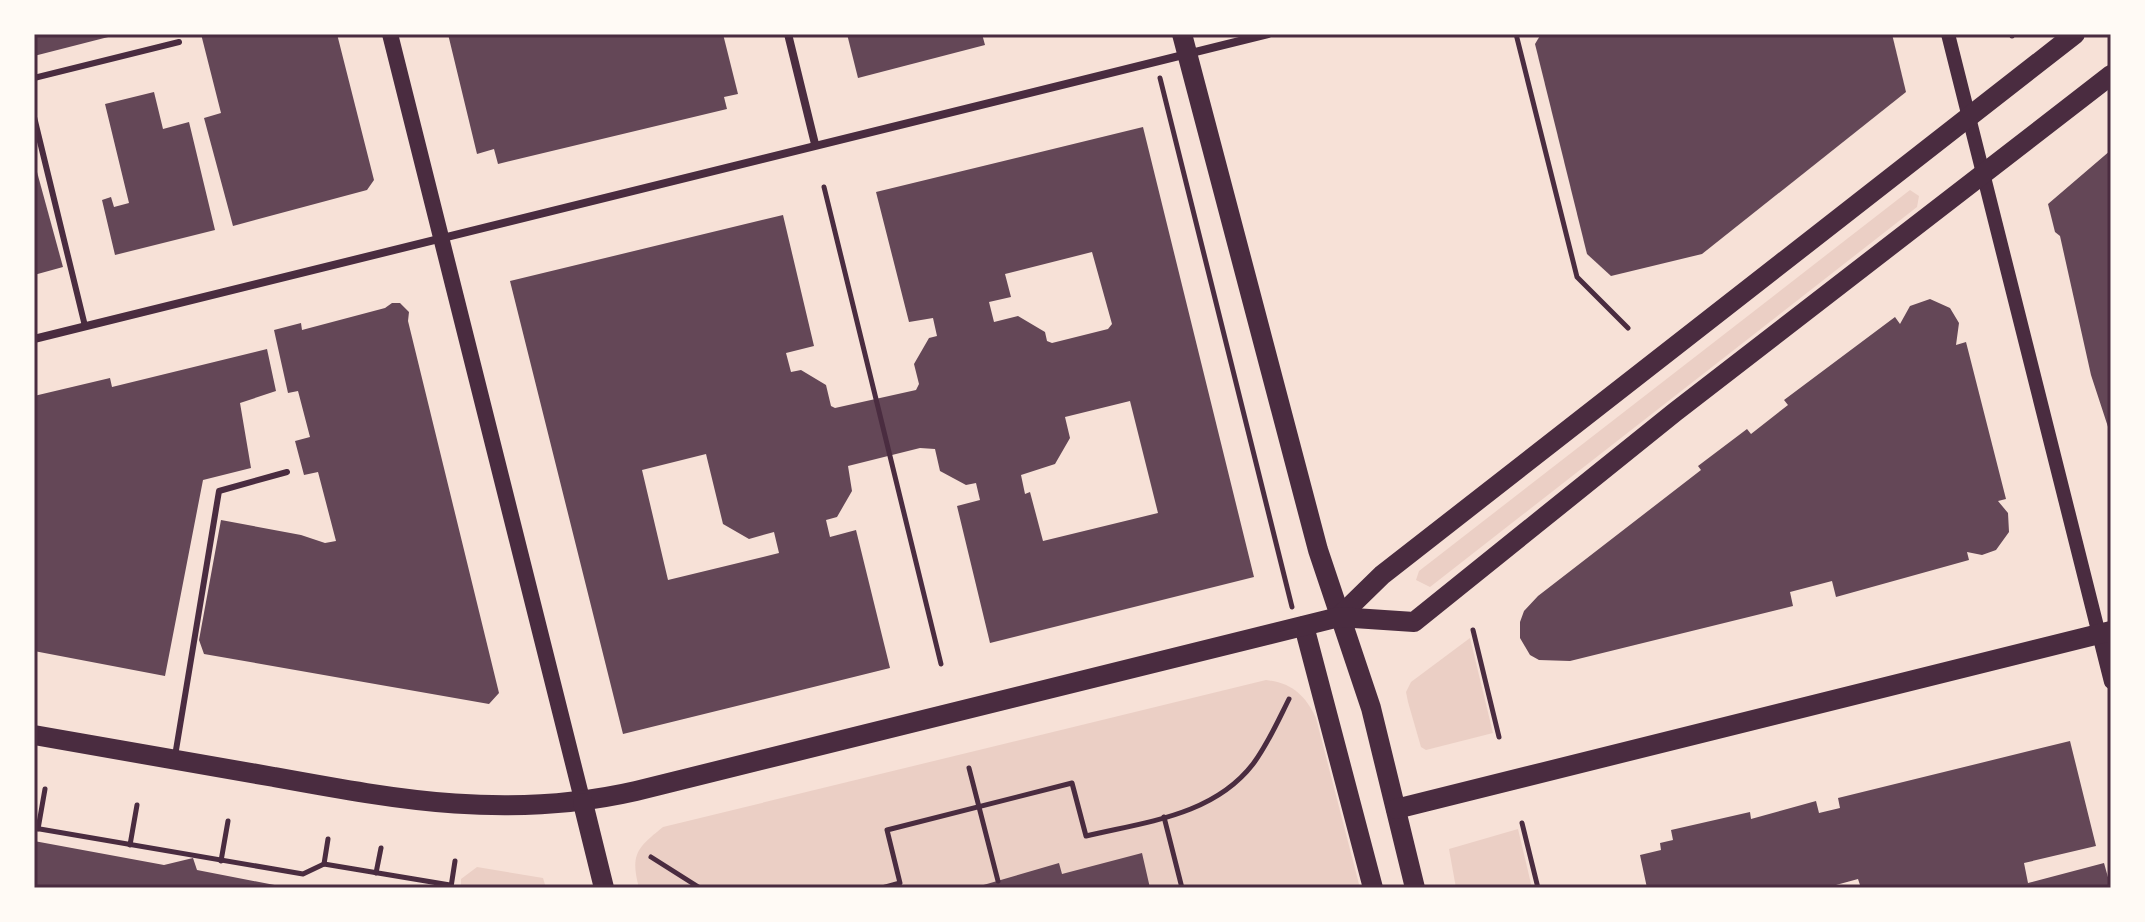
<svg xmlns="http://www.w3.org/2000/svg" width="2145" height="922" viewBox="0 0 2145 922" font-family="Quicksand,sans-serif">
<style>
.green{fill:#ebcfc5}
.building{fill:#644757;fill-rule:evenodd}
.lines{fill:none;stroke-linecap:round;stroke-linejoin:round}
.path{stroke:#4a2c40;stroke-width:5}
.service{stroke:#4a2c40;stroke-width:6}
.minor{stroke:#4a2c40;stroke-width:8}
.tertiary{stroke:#4a2c40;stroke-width:14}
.secondary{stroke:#4a2c40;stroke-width:16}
.primary{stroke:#4a2c40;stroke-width:20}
.neatline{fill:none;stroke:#4a2c40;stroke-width:3}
</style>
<rect width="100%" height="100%" fill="#f7e1d7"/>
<g class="green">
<polygon points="1910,190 1919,196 1917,207 1430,587 1416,580 1419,571"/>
<polygon points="1470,638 1493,733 1426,750 1421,747 1408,702 1406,692 1411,682"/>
<path d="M1266 680C1292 683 1305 695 1316 718L1360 888H639C630 854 637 848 663 827Z"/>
<polygon points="1518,829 1532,888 1456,888 1449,849"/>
<polygon points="477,867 543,878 546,888 461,888 461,879"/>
</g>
<g class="building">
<polygon points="34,34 116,34 116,35 34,56"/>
<polygon points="201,34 337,34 374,180 367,190 233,226 204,118 221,113"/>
<polygon points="448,34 723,34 738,94 724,97 727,109 498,164 494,149 477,154"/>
<polygon points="847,34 982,34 985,45 858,78"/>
<polygon points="1541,34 1892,34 1906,92 1702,254 1611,276 1587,254 1535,44"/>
<polygon points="154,92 163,129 189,122 215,230 115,255 102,200 111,197 114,207 129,203 105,104"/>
<path d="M1143 127 1254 577 990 643 957 506 980 500 976 483 966 485 940 471 935 449 920 448 848 466 852 491 837 517 826 520 830 537 856 530 890 668 623 734 510 281 783 215 814 346 786 353 791 372 801 370 826 385 831 406 835 408 916 390 919 384 914 364 929 338 937 336 933 318 909 322 876 192ZM1092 252 1112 324 1108 329 1052 343 1047 341 1045 332 1018 316 994 322 989 302 1011 297 1005 274ZM1130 401 1158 513 1043 541 1030 492 1025 494 1021 475 1055 464 1070 438 1065 417ZM706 454 723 524 749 539 774 532 779 553 668 580 642 470Z"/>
<polygon points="2111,150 2111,433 2110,433 2091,375 2060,236 2055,232 2048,204"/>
<polygon points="34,161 63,267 34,275"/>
<polygon points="1930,299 1950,308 1959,323 1956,345 1966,342 2006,499 1998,501 2008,513 2009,532 1996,550 1982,555 1967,552 1969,560 1836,597 1832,581 1790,592 1793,606 1570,661 1539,660 1530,655 1520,638 1520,622 1524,611 1538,596 1701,470 1698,466 1747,429 1751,434 1788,405 1784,400 1895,317 1900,324 1910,306"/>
<polygon points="392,303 400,303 409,312 408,321 499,693 489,704 204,654 199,640 221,520 301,535 325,543 336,541 318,472 304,475 295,441 310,437 298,391 288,393 274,330 301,323 302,330 385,308"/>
<polygon points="267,349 276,391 240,403 251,468 203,480 165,676 34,651 34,396 110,378 112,387"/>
<polygon points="2070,741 2096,846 2024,863 2028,883 2104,863 2111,888 1861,888 1858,879 1825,888 1647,888 1640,855 1661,850 1660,843 1673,840 1671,830 1750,812 1751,819 1816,801 1819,813 1840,808 1838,798"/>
<polygon points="34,841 164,865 193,858 197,870 290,888 34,888"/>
<polygon points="1142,853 1150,888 973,888 1059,863 1062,874"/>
</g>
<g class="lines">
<g class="path">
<polyline points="1516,34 1577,277 1628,328"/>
<polyline points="2012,36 2012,34"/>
<polyline points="1160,78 1292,607"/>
<polyline points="824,187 941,664"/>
<polyline points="1473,630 1499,737"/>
<polyline points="969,768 998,881"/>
<polyline points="1164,817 1182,888"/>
<polyline points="1522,823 1538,888"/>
<polyline points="34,828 303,874 324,864 450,885"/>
<polyline points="38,829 45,789"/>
<polyline points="130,845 137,805"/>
<polyline points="651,857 700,888"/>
<polyline points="221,861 228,821"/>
<polyline points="324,864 328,839"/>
<polyline points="376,873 381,848"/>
<polyline points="451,887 455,861"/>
<path d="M882 888 900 883 887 830 1072 783 1086 836C1144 822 1213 816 1253 764 1268 744 1278 721 1289 699"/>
</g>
<g class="service">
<polyline points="34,78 179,42"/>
<polyline points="34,117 85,326"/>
<polyline points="175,756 219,491 287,472"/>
</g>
<g class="minor">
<polyline points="788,34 815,144"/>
<polyline points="34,339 1268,34"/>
</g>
<polyline class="tertiary" points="1948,34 2111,682"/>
<polyline class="secondary" points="390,34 583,803"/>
<g class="primary">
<polyline points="1182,34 1318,550 1371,708 1415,888"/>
<polyline points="1339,617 1382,575 2075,34"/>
<polyline points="1304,626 1373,888"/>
<path d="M34 735C114 749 194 763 274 777 400 800 509 820 636 791L1339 617 1414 622 1675 412 2111 75"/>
<polyline points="583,803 604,888"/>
<polyline points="1396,809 2111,631"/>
</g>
</g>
<rect width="2145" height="922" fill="none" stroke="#fffaf5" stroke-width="72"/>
<rect x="36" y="36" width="2073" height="850" class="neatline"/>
</svg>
